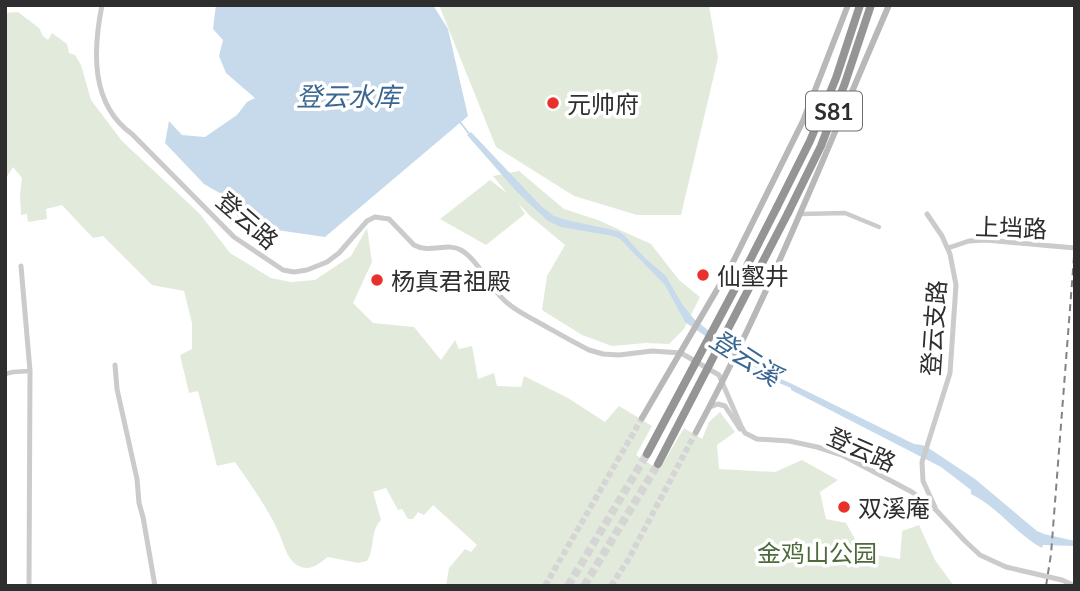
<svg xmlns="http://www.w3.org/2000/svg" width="1080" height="591" viewBox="0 0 1080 591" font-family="Lato,'Noto Sans SC',sans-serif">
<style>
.green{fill:#e2ebdb}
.water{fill:#c6daec}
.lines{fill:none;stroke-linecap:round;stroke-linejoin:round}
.stream{stroke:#c6daec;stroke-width:2}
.secondary-tunnel{stroke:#d5d5d5;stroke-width:6;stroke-dasharray:6 3;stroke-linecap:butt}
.motorway-tunnel{stroke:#d5d5d5;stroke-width:8;stroke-dasharray:8 4;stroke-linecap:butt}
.minor{stroke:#cbcbcb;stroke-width:4.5}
.tertiary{stroke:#cbcbcb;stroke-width:5}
.secondary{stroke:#b8b8b8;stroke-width:6}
.motorway{stroke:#959595;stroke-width:8}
.rail{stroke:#838383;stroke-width:2;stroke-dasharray:7 5;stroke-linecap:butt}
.motorway-bridge{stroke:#959595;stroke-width:8}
.poi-dot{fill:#e8312c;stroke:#fff;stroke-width:2.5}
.labels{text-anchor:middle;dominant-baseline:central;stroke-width:7;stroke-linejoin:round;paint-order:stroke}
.shield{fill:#fff;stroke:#6d6d6d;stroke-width:2}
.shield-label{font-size:23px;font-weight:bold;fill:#2e2e2e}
.poi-label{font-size:24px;fill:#2e2e2e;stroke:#fff;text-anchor:start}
.street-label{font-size:24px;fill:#2e2e2e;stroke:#fff}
.park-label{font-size:24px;fill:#4c6a3a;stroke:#fff}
.water-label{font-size:26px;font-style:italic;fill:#3a6791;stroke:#fff}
</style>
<rect width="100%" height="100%" fill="#fff"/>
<g class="green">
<polygon points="439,5 709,5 718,58 681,215 637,215 574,196 496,147"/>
<path d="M18 12 39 28 43 36 48 40 52 33 67 44 69 53 75 55 81 65 91 100 122 141 200 214 230 253 271 278 291 282 315 280 351 256 367 228 372 262 353 303 373 323 414 327 441 360 455 340 459 349 472 346 478 379 494 373 497 386 521 387 524 376 568 398 605 422 619 406 652 426 636 455 659 470 684 428 702 439 709 422 720 412 735 432 717 445 719 469 775 472 802 460 838 480 820 492 826 519 846 523 855 539 876 555 900 559 902 531 919 525 935 560 954 586H446L449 568 465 549 471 552 477 545 433 505 424 515 418 512 413 519H408L402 509 398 510 386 488 373 492 381 520C370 531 375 549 367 561L358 563 328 557C319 563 311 572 299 566 287 561 284 544 279 533 267 507 251 485 235 462L217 466 198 391 189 393 180 355 192 349V323L184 291 152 285 103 236 93 238 62 205 46 209 47 219 28 222 27 214 21 215 20 195 22 178 13 167 6 178 5 177V13Z"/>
<polygon points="519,171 564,209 598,220 651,244 679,280 700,297 684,329 669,344 646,343 612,346 582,335 542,310 547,276 565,245 530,216 518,203 525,214 486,245 440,219 490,180 507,193 493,176"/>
</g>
<g class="water">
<polygon points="216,5 433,5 448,29 468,116 325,237 241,225 230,199 204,184 165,143 169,121 182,135 205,137 237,115 247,102 255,98 226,73 219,56 223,40 213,29"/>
<path d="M471 132 541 206 554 216 566 220 618 231 624 235 645 258 666 276 682 304 694 319 729 347 749 359 766 373 788 382 914 444 922 445 927 447 975 479 1037 531 1044 534 1075 541V546L1043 545 1042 548C1016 534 998 507 971 494V490L941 467 791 390V388L760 375 756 368 727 351 685 322 665 285 620 239 613 236 561 227 548 221 518 193 467 135Z"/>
</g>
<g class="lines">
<polyline class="stream" points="460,122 470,135"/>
<g class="secondary-tunnel">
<polyline points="545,586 642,418"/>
<polyline points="611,586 628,560 696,432"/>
</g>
<g class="motorway-tunnel">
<polyline points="568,586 647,454"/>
<polyline points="584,586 658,464"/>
</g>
<g class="minor">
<polyline points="801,214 845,213 879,227"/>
<polyline points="5,374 13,372 30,371"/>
</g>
<g class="tertiary">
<path d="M102 5C93 50 90 104 132 134L234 237 283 270 294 272 307 270 327 262 339 253 367 221 375 217 389 219 414 245C430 254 447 242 461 250 477 259 490 287 504 300 513 309 525 315 536 321 554 331 571 341 589 350L603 354 619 355 652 351 681 353 719 375 741 426 745 433 757 439 789 441 817 447 842 455 912 492 936 510 965 541 980 555 1006 567 1062 580 1075 586"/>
<polyline points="927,214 942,236 950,254 956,285 950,373 922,462 923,481 935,507"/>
<polyline points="948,248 969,241 986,240 1075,248"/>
<polyline points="21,266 30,371 29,586"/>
<polyline points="115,365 117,389 137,479 139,503 143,517 155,586"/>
<polyline points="710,407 718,404 725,406 740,429"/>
</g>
<g class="secondary">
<polyline points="642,418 732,264 803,121 848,5"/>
<path d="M696 432C770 295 827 148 889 5"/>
</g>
<g class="motorway">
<polyline points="777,207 810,141 836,78 860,5"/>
<polyline points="788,213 821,146 845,83 871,5"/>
</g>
<polyline class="rail" points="1046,586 1051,554 1075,244"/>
<g class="motorway-bridge">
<polyline points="647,454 747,266 777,207"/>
<polyline points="658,464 788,213"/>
</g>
</g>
<g class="poi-dot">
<circle cx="553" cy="103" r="7"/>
<circle cx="703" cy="275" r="7"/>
<circle cx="377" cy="280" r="7"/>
<circle cx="844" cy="507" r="7"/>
</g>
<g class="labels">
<rect class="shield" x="806" y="91.5" width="56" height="39" rx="5"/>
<g class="shield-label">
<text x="834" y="111">S81</text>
</g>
<g class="poi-label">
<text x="567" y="103">元帅府</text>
<text x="717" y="275">仙壑井</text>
<text x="391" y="280">杨真君祖殿</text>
<text x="858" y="507">双溪庵</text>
</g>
<g class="street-label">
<text transform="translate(248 220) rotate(41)">登云路</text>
<text transform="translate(1011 227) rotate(2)">上垱路</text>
<text transform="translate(933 328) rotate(-86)">登云支路</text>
<text transform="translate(862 449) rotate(24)">登云路</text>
</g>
<g class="park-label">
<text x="817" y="552">金鸡山公园</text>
</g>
<g class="water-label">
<text x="348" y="96">登云水库</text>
<text transform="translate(746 357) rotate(33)">登云溪</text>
</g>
</g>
<rect width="1080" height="591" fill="none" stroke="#2e2e2e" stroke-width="14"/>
</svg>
